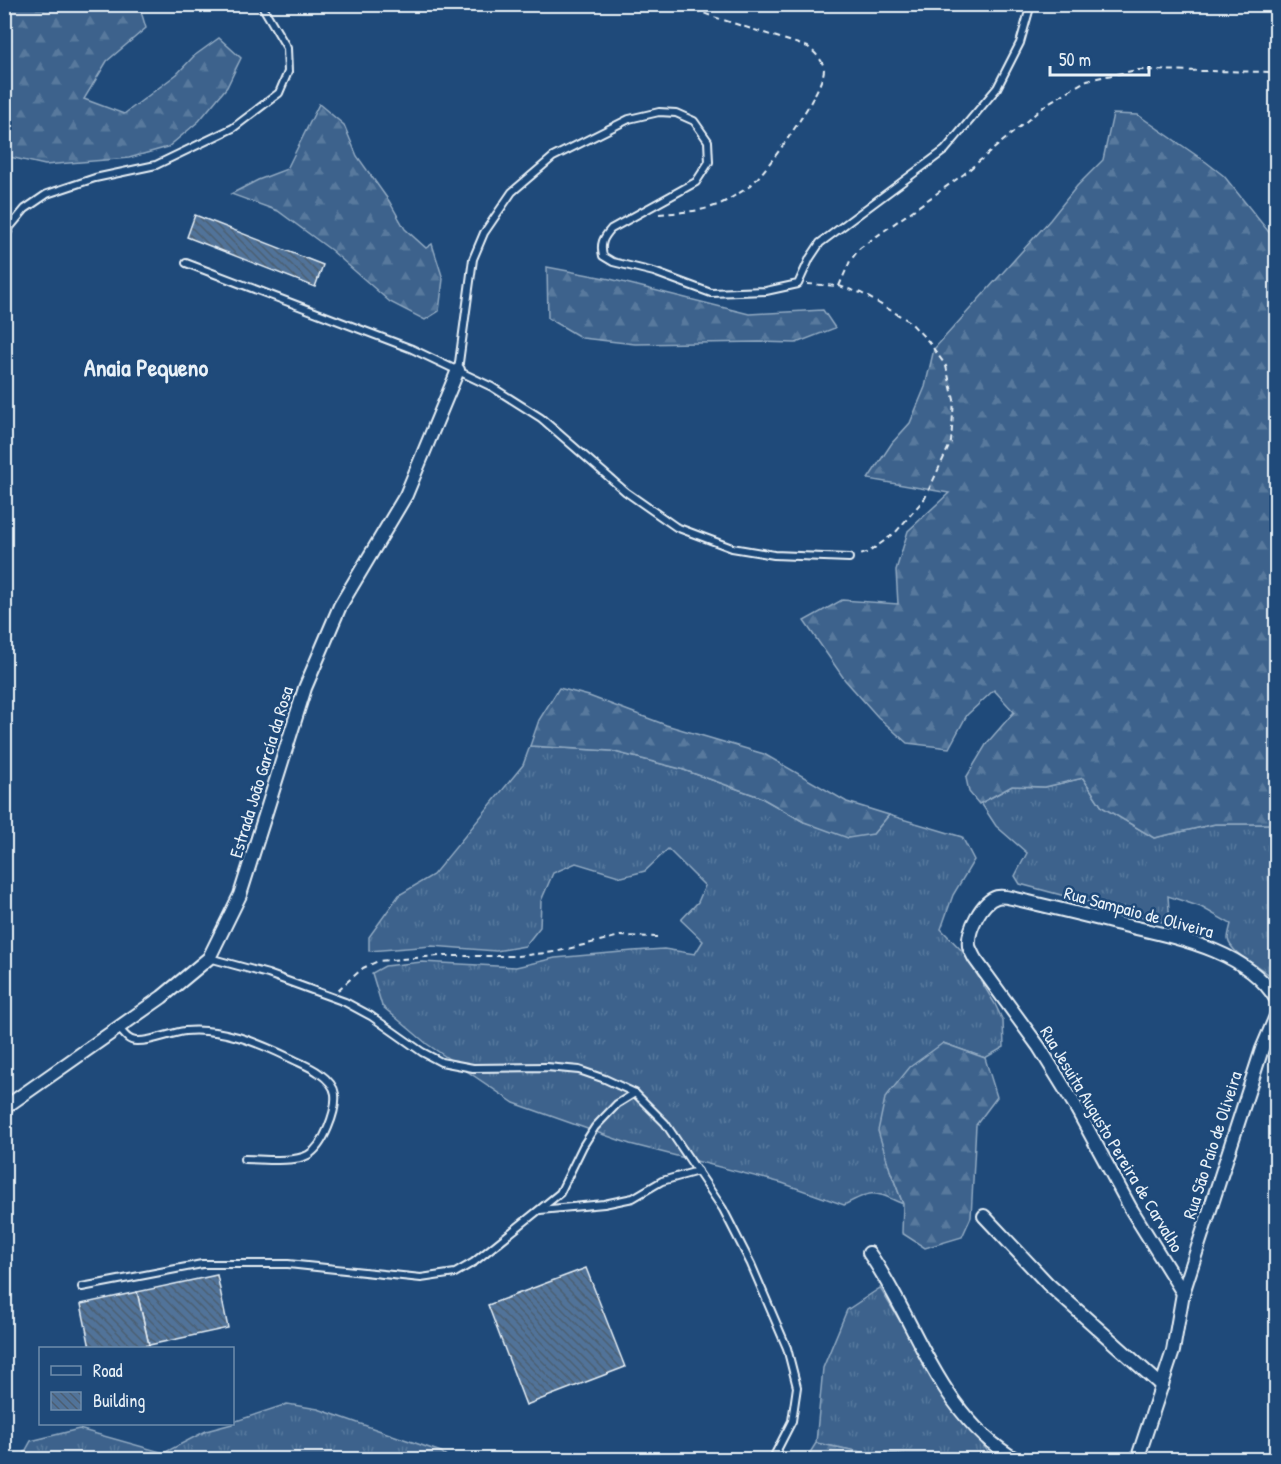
<svg xmlns="http://www.w3.org/2000/svg" width="1281" height="1464" viewBox="0 0 1281 1464" font-family="'Patrick Hand',sans-serif">
<style>
.grass{fill:url(#grass-tufts);stroke:#92aac2;stroke-width:1.5}
.forest{fill:url(#forest-firs);stroke:#92aac2;stroke-width:1.5}
.building{fill:url(#building-back-hatch);stroke:#e8f1f8;stroke-width:1.5}
.lines{fill:none;stroke-linecap:round;stroke-linejoin:round}
.lane-casing{stroke:#e8f1f8;stroke-width:10}
.street-casing{stroke:#e8f1f8;stroke-width:16}
.path{stroke:#e8f1f8;stroke-width:2;stroke-dasharray:6 4.5;stroke-linecap:butt}
.lane{stroke:#1f4a7a;stroke-width:6}
.street{stroke:#1f4a7a;stroke-width:12}
.labels{text-anchor:middle;dominant-baseline:central;stroke-width:5;stroke-linejoin:round;paint-order:stroke}
.street-label{font-size:18px;fill:#e8f1f8;stroke:#1f4a7a}
.district-label{font-size:24px;font-weight:bold;fill:#e8f1f8;stroke:#1f4a7a}
</style>
<defs>
<pattern id="grass-tufts" width="24" height="20" patternUnits="userSpaceOnUse" patternTransform="scale(1.5)"><rect width="24" height="20" fill="#3c628c"/><path d="M3 7l-1-3M5 7V3M7 7l1-3M15 17l-1-3M17 17v-4M19 17l1-3" fill="none" stroke="#58799d"/></pattern>
<pattern id="forest-firs" width="22" height="20" patternUnits="userSpaceOnUse" patternTransform="scale(1.5)"><rect width="22" height="20" fill="#3c628c"/><path d="M5 1l3.5 6h-7zM16 11l3.5 6h-7z" fill="#58799d"/></pattern>
<pattern id="building-back-hatch" width="6" height="6" patternUnits="userSpaceOnUse" patternTransform="scale(1.5)"><rect width="6" height="6" fill="#517399"/><path d="M-1 5l2 2M0 0l6 6M5-1l2 2" fill="none" stroke="#4c5e72"/></pattern>
</defs>
<rect width="100%" height="100%" fill="#1f4a7a"/>
<filter id="ink" filterUnits="userSpaceOnUse"><feTurbulence type="fractalNoise" baseFrequency=".0167" numOctaves="2"/><feDisplacementMap in="SourceGraphic" scale="12" xChannelSelector="R" yChannelSelector="G"/><feConvolveMatrix kernelMatrix="1 2 1 2 8 2 1 2 1" color-interpolation-filters="sRGB"/></filter>
<g filter="url(#ink)">
<g class="grass">
<path d="M530 746 611 751 681 769 760 797 804 822 873 834 889 815 962 837 974 860 953 895 941 929 964 953 995 1004 1003 1021 1004 1047 985 1058 943 1043 890 1170 903 1204C873 1191 874 1189 844 1205L782 1183 630 1144 514 1103 427 1044 382 1006 372 973 385 966 422 962 516 967 555 958 633 951 664 949 695 954 703 941 681 920 698 902 705 886 668 849 645 871 622 877 576 863 553 873 541 901 540 927 525 946 496 951 432 946 369 951V937L399 895 433 875 523 765Z"/>
<path d="M1083 778 1102 807 1154 838 1215 824H1276V981C1265 967 1231 956 1228 939 1228 935 1230 928 1231 924L1201 907 1168 896 1170 924 1020 884 1015 876 1027 853 996 826 981 803 1012 786 1045 787Z"/>
<polygon points="880,1288 949,1402 990,1454 999,1459 942,1460 938,1456 866,1453 816,1443 823,1368 847,1310"/>
<polygon points="287,1404 318,1409 441,1452 450,1459 21,1459 31,1441 79,1429 164,1453 206,1431 232,1424 233,1422"/>
</g>
<g class="forest">
<polygon points="5,4 139,5 146,28 107,61 84,99 124,114 177,74 194,56 219,38 241,58 227,87 199,121 168,147 129,158 45,165 5,156"/>
<polygon points="319,104 344,125 357,156 389,201 405,229 426,248 432,244 443,279 439,311 425,320 390,302 331,250 278,211 231,194 258,180 287,169"/>
<polygon points="1113,114 1138,115 1206,162 1224,176 1276,241 1276,824 1215,824 1154,838 1102,807 1083,778 1045,787 1012,786 979,804 969,792 966,778 987,743 1014,712 994,690 967,715 949,748 907,743 878,717 845,680 804,621 842,600 898,604 896,570 908,531 949,493 868,479 892,443 910,423 925,387 934,349 1050,220 1077,186 1103,160"/>
<polygon points="547,267 610,279 749,314 823,310 835,328 796,343 759,342 635,344 582,338 548,318"/>
<polygon points="559,688 589,696 666,725 764,754 847,802 889,815 873,834 848,838 804,822 760,797 681,769 611,751 530,746 539,720"/>
<polygon points="943,1043 985,1058 997,1097 976,1125 971,1217 962,1237 925,1248 902,1233 903,1204 890,1170 878,1131 885,1098 910,1067"/>
<polygon points="816,1443 866,1453 938,1456 942,1459 806,1459"/>
</g>
<g class="building">
<polygon points="195,215 323,265 315,287 187,237"/>
<polygon points="586,1268 625,1367 526,1405 488,1305"/>
<polygon points="217,1275 228,1328 149,1345 137,1292"/>
<polygon points="137,1292 149,1345 132,1348 90,1348 81,1304"/>
</g>
<g class="lines">
<defs>
<g id="lane">
<polyline points="4,241 10,227 25,209 47,194 95,178 156,165 233,128 279,93 288,72 287,48 261,4"/>
<polyline points="186,263 412,349 492,387 541,418 626,492 676,527 732,548 774,555 849,558"/>
<path d="M458 370 473 259 484 233 512 192 553 157 629 119 659 112 676 113 694 121 708 141 709 162 696 182 611 229C603 238 600 244 603 256L613 262 654 272 711 293 766 291 798 284 810 258 820 243 945 150 997 88 1020 43 1031 4"/>
<polyline points="209,958 268,974 345,1002 371,1016 422,1052 441,1062 473,1068 547,1067 579,1070 605,1079 635,1093 665,1123 723,1209 751,1264 787,1348 797,1387 792,1421 772,1460"/>
<path d="M118 1027C123 1033 128 1041 136 1041 151 1042 170 1033 185 1031 223 1028 257 1042 290 1058 300 1063 311 1067 319 1073 326 1078 334 1086 335 1094 337 1111 323 1147 308 1155 293 1163 262 1159 244 1159"/>
<polyline points="540,1210 604,1204 633,1198 662,1181 698,1171"/>
<polyline points="82,1287 202,1264 288,1264 421,1278 455,1273 474,1262 560,1193 583,1146 595,1127 617,1104 635,1093"/>
</g>
<g id="street">
<polyline points="4,1108 162,997 209,958 240,895 305,688 340,606 406,495 458,370"/>
<polyline points="984,1216 1048,1284 1162,1386"/>
<path d="M869 1253C918 1323 938 1415 1017 1460"/>
<path d="M1183 1293 1131 1209 1073 1102 1039 1047 975 959C973 955 970 950 969 946 967 930 982 901 997 897 1001 896 1007 897 1012 898 1046 906 1080 914 1115 923 1169 936 1246 948 1276 999"/>
<polyline points="1137,1460 1173,1351 1183,1293 1262,1049 1276,1016"/>
</g>
</defs>
<use href="#lane" class="lane-casing"/>
<use href="#street" class="street-casing"/>
<g class="path">
<path d="M659 214C682 212 706 212 726 201 734 196 743 191 750 186 767 171 824 91 824 69 823 60 815 53 808 47L714 17 680 4"/>
<polyline points="807,284 839,286 861,293 909,321 928,341 946,366 954,400 951,442 925,498 895,533 869,552 857,556"/>
<polyline points="839,286 850,261 860,248 964,174 1048,103 1087,80 1137,70 1276,72"/>
<polyline points="338,990 363,968 378,961 439,956 517,956 555,952 620,936 657,937"/>
</g>
<use href="#lane" class="lane"/>
<use href="#street" class="street"/>
</g>
</g>
<g class="labels">
<g class="street-label">
<text transform="translate(261 772) rotate(-73)">Estrada João García da Rosa</text>
<text transform="translate(1139 912) rotate(15)">Rua Sampaio de Oliveira</text>
<text transform="translate(1112 1139) rotate(59)">Rua Jesuita Augusto Pereira de Carvalho</text>
<text transform="translate(1212 1145) rotate(-72)">Rua São Paio de Oliveira</text>
</g>
<g class="district-label">
<text x="146" y="367">Anaia Pequeno</text>
</g>
</g>
<rect width="1281" height="1464" fill="none" stroke="#1f4a7a" stroke-width="24"/>
<rect x="12" y="12" width="1257" height="1440" fill="none" stroke="#e8f1f8" stroke-width="2" filter="url(#ink)"/>
<rect x="39" y="1347" width="195" height="78" fill="#1f4a7a" stroke="#6f8dac" stroke-width="1.5"/>
<rect x="51" y="1366" width="30" height="9" fill="#1f4a7a" stroke="#6f8dac" stroke-width="1.5"/>
<text x="93" y="1377" font-size="18" fill="#e8f1f8">Road</text>
<rect x="51" y="1392" width="30" height="18" fill="url(#building-back-hatch)" stroke="#6f8dac" stroke-width="1.5"/>
<text x="93" y="1407" font-size="18" fill="#e8f1f8">Building</text>
<path d="M1050 66v9h99v-9" fill="none" stroke="#e8f1f8" stroke-width="3"/>
<text x="1059" y="66" font-size="18" fill="#e8f1f8" stroke="#1f4a7a" stroke-width="4.5" paint-order="stroke">50 m</text>
</svg>
